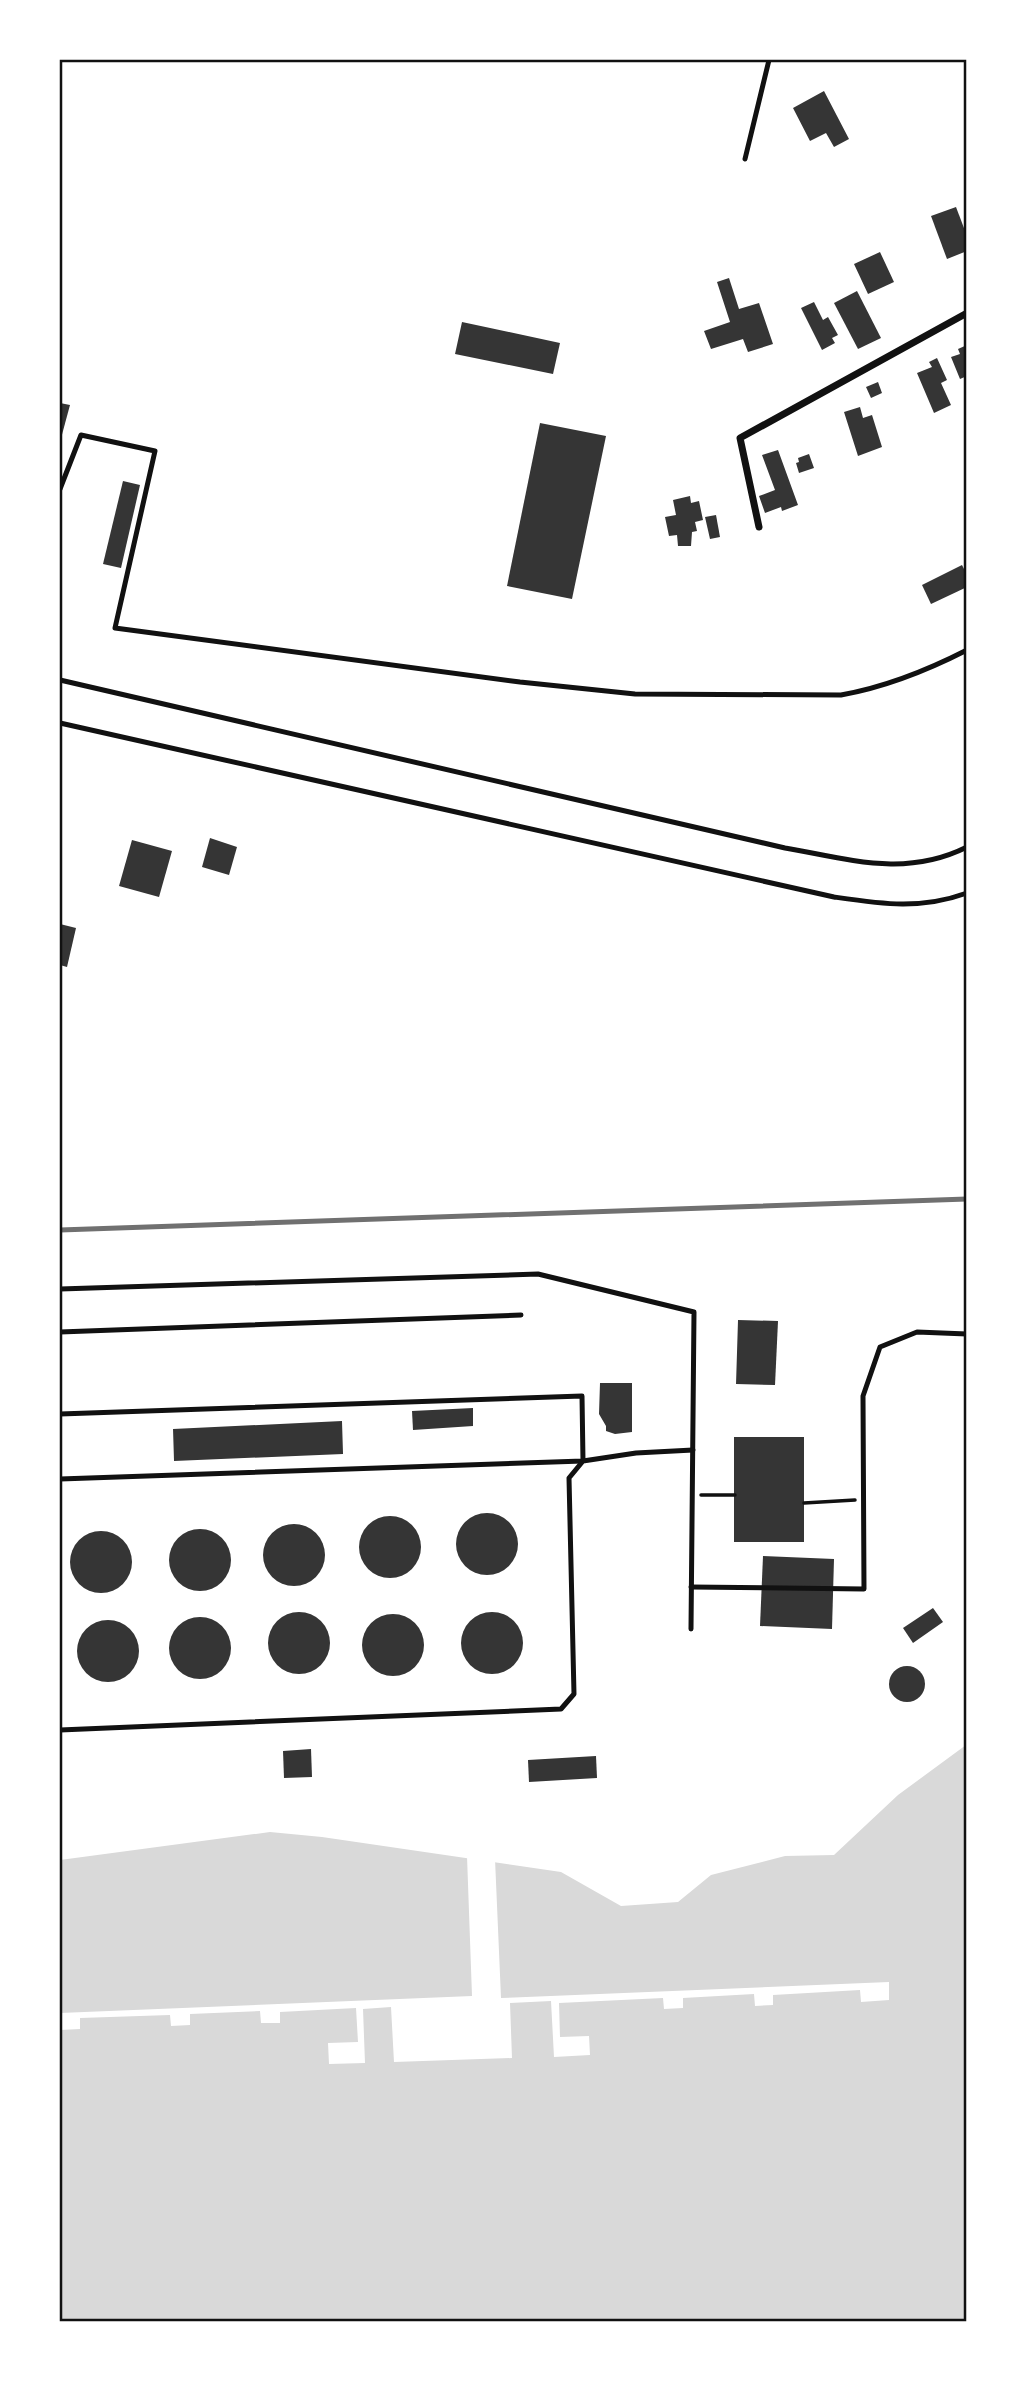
<svg xmlns="http://www.w3.org/2000/svg" width="1026" height="2381" viewBox="0 0 1026 2381" font-family="Barlow,sans-serif">
<style>
.water{fill:#d9d9d9}
.pier{fill:#fff}
.building{fill:#353535}
.lines{fill:none;stroke-linecap:round;stroke-linejoin:round}
.path{stroke:#111;stroke-width:3.5}
.service{stroke:#111;stroke-width:5}
.minor{stroke:#111;stroke-width:7}
.rail{stroke:#707070;stroke-width:5}
.neatline{fill:none;stroke:#111;stroke-width:2.5}
</style>
<rect width="100%" height="100%" fill="#fff"/>
<polygon class="water" points="966,1745 966,2321 60,2321 60,1860 270,1832 322,1837 561,1872 621,1906 678,1902 711,1875 785,1856 834,1855 898,1795"/>
<polygon class="pier" points="467,1856 495,1859 501,1998 889,1982 889,2000 861,2002 860,1990 773,1995 773,2005 755,2006 754,1994 683,1998 683,2008 664,2009 663,1998 559,2003 560,2037 589,2036 590,2055 554,2057 551,2001 510,2003 512,2058 394,2062 391,2007 363,2009 365,2063 329,2064 328,2043 358,2042 356,2008 280,2012 280,2023 261,2023 260,2011 190,2014 190,2025 171,2026 170,2015 80,2018 80,2029 60,2030 60,2013 472,1996"/>
<g class="building">
<polygon points="824,91 849,139 834,147 826,133 810,141 793,108"/>
<polygon points="956,207 967,236 967,251 947,259 931,216"/>
<polygon points="880,252 894,282 868,294 854,264"/>
<polygon points="729,278 739,309 759,303 773,344 748,352 743,339 711,349 704,331 730,322 717,282"/>
<polygon points="857,291 881,338 858,349 834,303"/>
<polygon points="814,302 823,320 828,317 838,335 832,338 835,343 822,350 801,308"/>
<polygon points="462,322 560,343 553,374 455,354"/>
<polygon points="967,345 967,376 960,379 951,357 960,354 958,349"/>
<polygon points="937,358 947,380 941,383 951,405 934,413 917,373 932,367 929,362"/>
<polygon points="878,382 882,393 871,398 866,387"/>
<polygon points="60,403 70,405 60,442"/>
<polygon points="860,407 863,418 872,415 882,447 858,456 844,412"/>
<polygon points="540,423 606,436 572,599 507,586"/>
<polygon points="778,450 798,505 782,511 781,507 765,513 759,496 775,490 762,455"/>
<polygon points="809,454 814,468 799,473 796,463 799,462 798,458"/>
<polygon points="123,481 140,485 121,568 103,564"/>
<polygon points="690,496 691,503 699,501 703,520 695,522 697,531 692,532 691,546 678,546 677,535 669,536 665,517 676,515 673,500"/>
<polygon points="716,515 720,537 710,539 705,517"/>
<polygon points="962,565 967,575 967,587 931,604 922,585"/>
<polygon points="210,838 237,847 229,875 202,867"/>
<polygon points="132,840 172,851 159,897 119,886"/>
<polygon points="60,924 76,928 67,967 60,965"/>
<polygon points="738,1320 778,1321 775,1385 736,1384"/>
<polygon points="600,1383 632,1383 632,1432 615,1434 606,1431 606,1426 599,1414"/>
<polygon points="473,1408 473,1426 413,1430 412,1411"/>
<polygon points="342,1421 343,1454 174,1461 173,1429"/>
<rect x="734" y="1437" width="70" height="105"/>
<circle cx="487" cy="1544" r="31"/>
<circle cx="390" cy="1547" r="31"/>
<circle cx="294" cy="1555" r="31"/>
<circle cx="200" cy="1560" r="31"/>
<circle cx="101" cy="1562" r="31"/>
<polygon points="763,1556 834,1559 832,1629 760,1626"/>
<polygon points="933,1608 943,1622 913,1643 903,1628"/>
<circle cx="299" cy="1643" r="31"/>
<circle cx="492" cy="1643" r="31"/>
<circle cx="393" cy="1645" r="31"/>
<circle cx="200" cy="1648" r="31"/>
<circle cx="108" cy="1651" r="31"/>
<circle cx="907" cy="1684" r="18"/>
<polygon points="311,1749 312,1777 284,1778 283,1751"/>
<polygon points="596,1756 597,1778 529,1782 528,1760"/>
</g>
<g class="lines">
<g class="path">
<polyline points="701,1495 735,1495"/>
<polyline points="804,1503 855,1500"/>
</g>
<g class="service">
<polyline points="745,159 769,60"/>
<path d="M60 489 81 435 155 451 115 628 520 682 635 694 841 695C886 687 926 671 967 650"/>
<path d="M60 680 785 848C849 859 905 878 967 847"/>
<path d="M60 723 834 897C882 904 920 910 967 893"/>
<polyline points="60,1289 538,1274 694,1312 691,1629"/>
<polyline points="60,1332 521,1315"/>
<polyline points="60,1414 582,1396 583,1461 60,1479"/>
<polyline points="691,1587 864,1589 863,1396 880,1347 917,1332 967,1334"/>
<polyline points="60,1730 561,1709 574,1694 569,1478 583,1461 636,1453 693,1450"/>
</g>
<polyline class="minor" points="759,527 740,438 967,313"/>
<polyline class="rail" points="60,1230 967,1199"/>
</g>
<rect width="1026" height="2381" fill="none" stroke="#ffffff" stroke-width="122"/>
<rect x="61" y="61" width="904" height="2259" class="neatline"/>
</svg>
